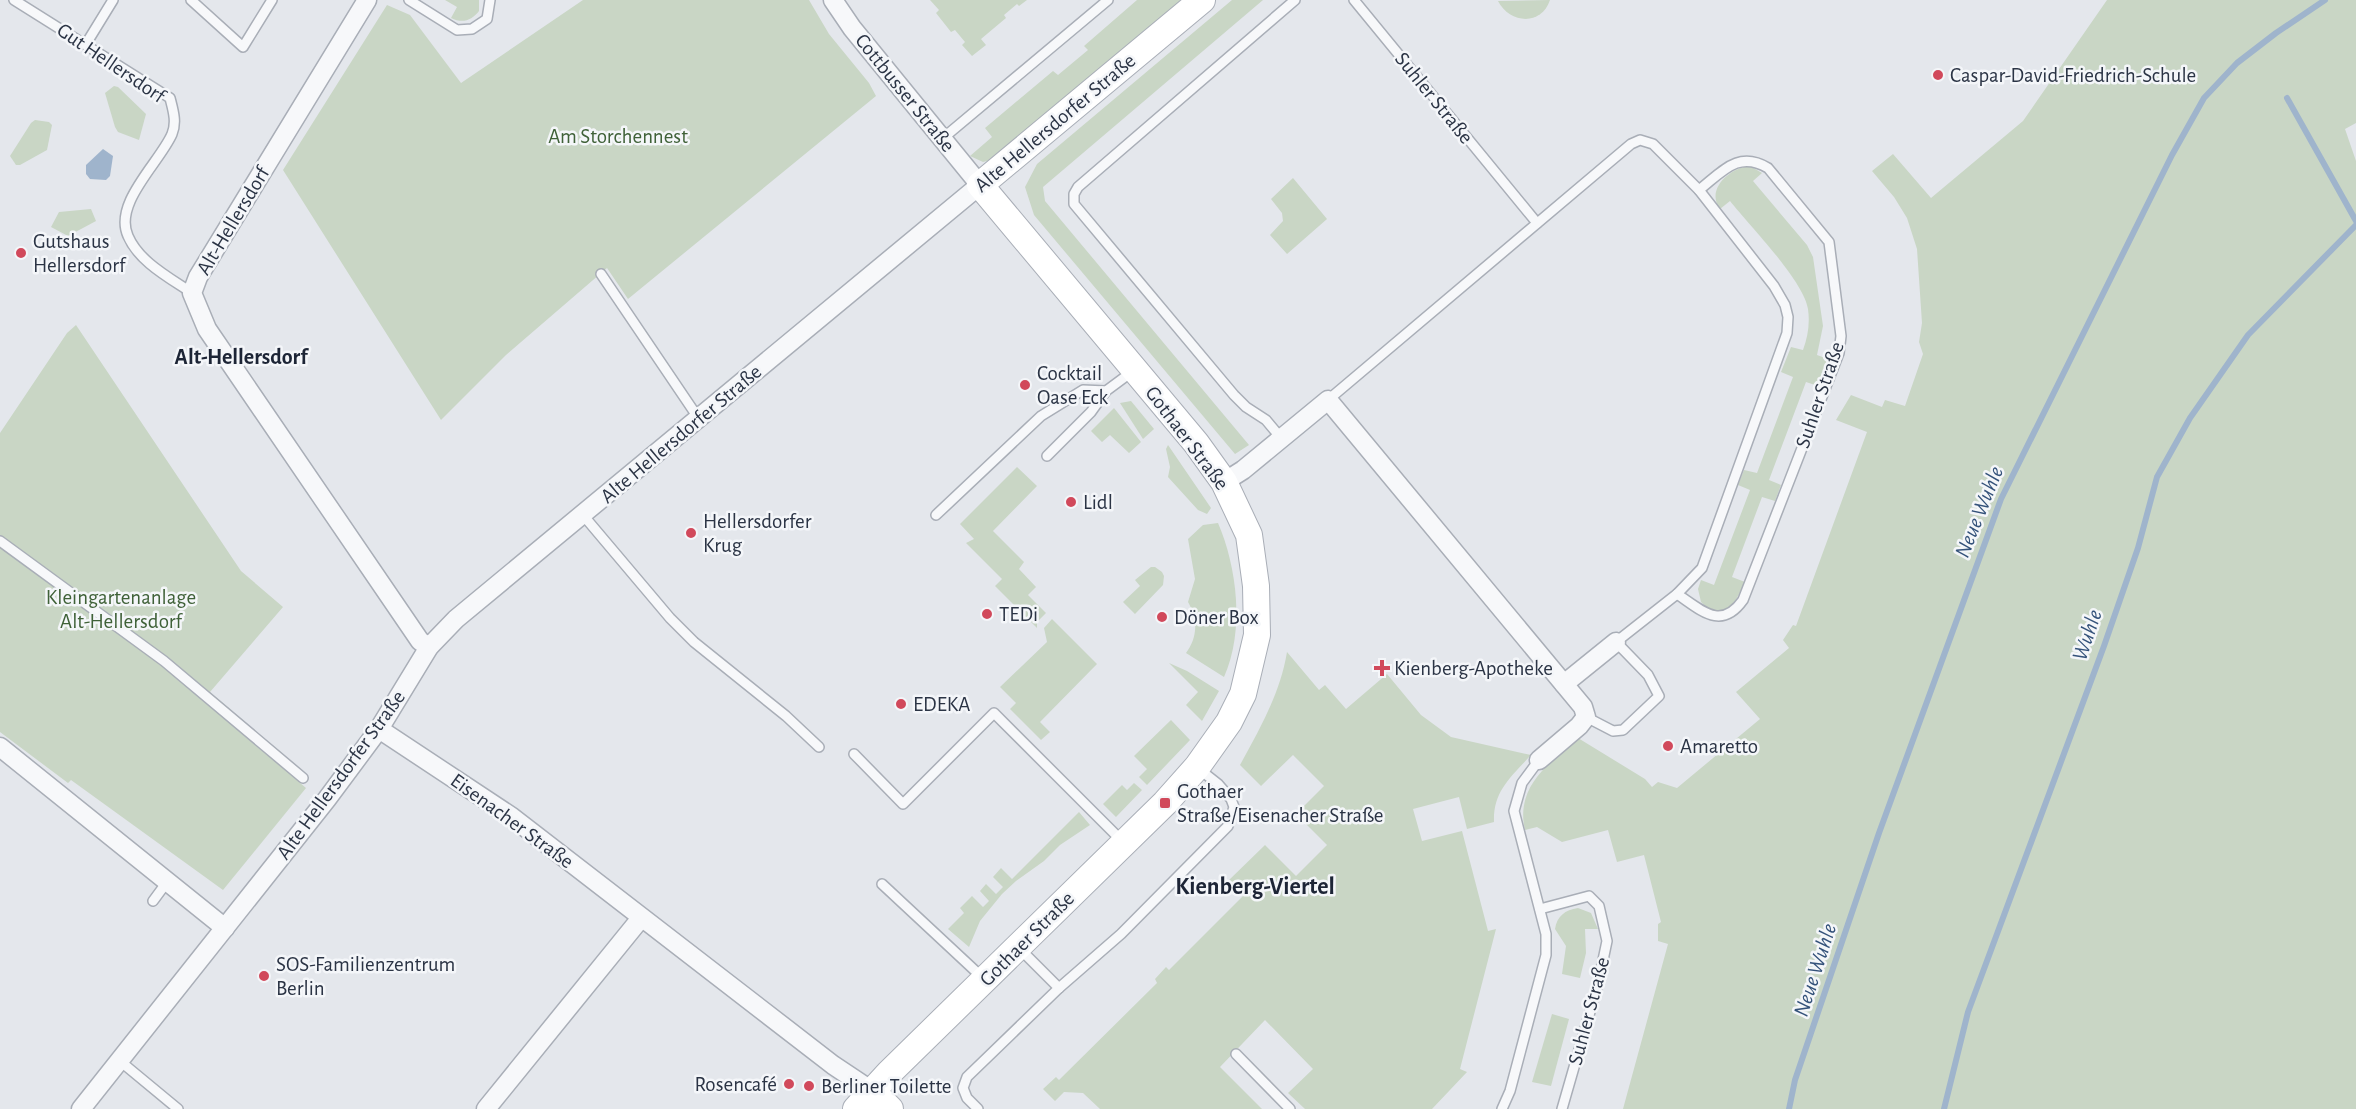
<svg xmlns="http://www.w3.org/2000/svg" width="2356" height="1109" viewBox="0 0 2356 1109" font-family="'Alegreya Sans',sans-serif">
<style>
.green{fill:#c9d6c5}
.water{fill:#9fb4cc}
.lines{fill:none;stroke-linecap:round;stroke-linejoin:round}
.stream{stroke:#9fb4cc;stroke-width:6}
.lane-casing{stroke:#a9aeb7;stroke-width:12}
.street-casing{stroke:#a9aeb7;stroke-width:21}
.secondary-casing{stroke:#a9aeb7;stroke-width:28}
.lane{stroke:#f7f8fa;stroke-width:9}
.street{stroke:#f7f8fa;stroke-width:18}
.secondary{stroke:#fff;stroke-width:26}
.poi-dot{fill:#d1495b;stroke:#f4f6f9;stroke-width:2}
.labels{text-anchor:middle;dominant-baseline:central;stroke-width:5;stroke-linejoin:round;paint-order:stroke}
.street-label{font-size:21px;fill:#2b3445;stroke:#f4f6f9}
.poi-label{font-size:21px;fill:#2b3445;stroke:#f4f6f9;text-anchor:start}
.park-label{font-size:21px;fill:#3f6138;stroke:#f4f6f9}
.neighbourhood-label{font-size:22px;font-weight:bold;fill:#1d2536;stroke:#f4f6f9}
.water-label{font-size:22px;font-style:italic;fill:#34527a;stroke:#f4f6f9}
.quarter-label{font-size:24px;font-weight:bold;fill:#1d2536;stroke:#f4f6f9}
</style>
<rect width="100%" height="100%" fill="#e4e7ec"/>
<g class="green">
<path d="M445 0H479V11C472 20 463 24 451 18L457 7Z"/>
<polygon points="583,0 809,0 829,34 869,83 876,96 628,299 607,268 506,355 441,420 283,170 387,5 410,15 461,83"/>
<polygon points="930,0 1027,0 1019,6 1017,4 1004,15 1006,18 981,39 986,45 972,56 962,45 965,42 955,30 951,32 936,13 939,10"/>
<polygon points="1137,0 1186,0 991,160 983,162 970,156 992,137 985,128 1053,71 1058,75 1088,50 1084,46"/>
<polygon points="1232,0 1263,0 1043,187 1045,201 1249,445 1235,454 1034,215 1025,187 1037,164"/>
<path d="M1550 0C1541 27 1509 23 1498 1Z"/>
<path d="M2107 0H2356V123L2345 129 2356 161V1109H1623L1668 944 1658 941V924L1661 922 1644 855 1617 862 1608 830 1562 842 1537 827 1525 830C1515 787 1548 764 1578 738L1645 779 1652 787 1658 782 1677 788 1760 719 1736 692 1789 648 1783 640 1793 625 1796 626 1867 432 1836 420 1851 395 1882 407 1885 400 1905 406 1923 354 1919 342 1922 323 1917 249 1907 218 1894 197 1872 171 1893 154 1931 198 2023 121Z"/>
<polygon points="114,86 118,87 146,114 139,140 118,132 115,127 105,93"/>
<polygon points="35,120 49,122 52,125 47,150 20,165 16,165 10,156 31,123"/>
<path d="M1750 166 1762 173 1753 181 1807 245 1813 257 1823 326 1817 355 1828 359 1818 386 1806 382 1769 480 1781 485 1775 501 1762 497 1732 577 1745 582C1736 602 1724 625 1701 602L1698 589 1701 580 1714 585 1750 490 1738 485 1744 470 1757 473 1793 377 1781 372 1791 347 1803 350C1808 337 1810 323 1808 309 1804 281 1749 225 1730 201L1720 209C1705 189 1731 167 1750 166Z"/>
<polygon points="1293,178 1327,219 1287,254 1270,235 1283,221 1282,213 1271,199"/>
<polygon points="91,209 96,221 68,236 51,227 59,212"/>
<polygon points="76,325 241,571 283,607 210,692 306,774 299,782 306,788 223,890 71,780 68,783 0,732 0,433 67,333"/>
<polygon points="1131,401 1154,429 1143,439 1120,403"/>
<polygon points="1114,408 1141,442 1129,453 1110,435 1102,442 1091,431"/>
<polygon points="1168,445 1211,508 1207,514 1198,510 1168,477 1170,467 1166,449"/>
<polygon points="1017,467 1037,486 993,531 1024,562 1019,569 1036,587 1028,595 1046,613 1037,622 1037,628 995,586 1002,579 966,543 974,539 960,524"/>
<path d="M1218 523C1237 567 1245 631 1224 677L1186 653C1198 637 1198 619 1188 602L1195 579 1188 539 1203 525Z"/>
<polygon points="1151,567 1155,567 1162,572 1164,576 1163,585 1135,614 1123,602 1140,586 1135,580"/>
<polygon points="1052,619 1097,664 1040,722 1050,732 1041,740 1010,709 1016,703 1000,687 1047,642 1044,628"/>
<path d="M1287 652 1319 690 1325 685 1346 709 1387 674 1421 715 1451 737 1531 755C1511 777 1493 791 1494 822L1467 829 1459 797 1413 809 1422 841 1462 831 1488 931 1496 929 1460 1069 1467 1072 1432 1109H1305L1288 1093 1313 1069 1265 1020 1220 1067 1262 1109H1100L1083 1093 1064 1092 1055 1101 1043 1089 1056 1077 1059 1080 1157 983 1155 979 1166 967 1169 970 1243 896 1228 881 1265 845 1296 876 1327 845 1296 814 1324 786 1293 755 1261 786 1240 765C1260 728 1280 694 1287 652Z"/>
<polygon points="1169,663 1187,671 1219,691 1202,721 1186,705 1198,692"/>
<polygon points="1171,720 1190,740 1147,785 1139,777 1147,769 1134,756"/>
<polygon points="1134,783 1142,790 1116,817 1103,804 1122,785 1127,790"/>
<polygon points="1079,812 1090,825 1060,845 1044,861 1016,881 1002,894 980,921 969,947 948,929 964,913 960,908 972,896 983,907 989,901 980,891 986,884 996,894 1003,887 993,877 1001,868 1012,879"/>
<path d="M1578 908 1591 913 1598 929H1585L1586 953 1580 978 1562 974 1566 946 1555 929C1557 916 1565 910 1578 908Z"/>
<polygon points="1552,1014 1569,1019 1551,1086 1532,1082"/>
</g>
<polygon class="water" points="103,149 113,156 110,176 106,180 90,179 86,174 86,165"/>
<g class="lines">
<g class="stream">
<polyline points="2287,98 2356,221"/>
<polyline points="1789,1109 1795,1080 1879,833 2001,499 2172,155 2204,98 2237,63 2276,33 2325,0"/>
<polyline points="1944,1109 1968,1012 2104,646 2138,548 2157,477 2190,418 2248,335 2356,225"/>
</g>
<defs>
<g id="lane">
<path d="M14 0 170 98C173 110 177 122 172 134 160 162 113 203 128 236 139 262 170 278 192 293"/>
<polyline points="191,0 243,47 272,0"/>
<polyline points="409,0 457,30 472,29 487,19 490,0"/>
<polyline points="1354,0 1537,223"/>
<polyline points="86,44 113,0"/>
<polyline points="942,139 1108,0"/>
<polyline points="601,274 699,419"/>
<polyline points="1328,400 1631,144 1640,140 1653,144 1699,190 1774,286 1785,305 1788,317 1787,333 1702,568 1677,594 1616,642 1648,675 1659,696 1623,730 1613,731 1586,717"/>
<polyline points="1281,438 1266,420 1246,407 1234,395 1074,204 1074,194 1078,187 1295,0"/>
<polyline points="1047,456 1091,412 1106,391"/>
<polyline points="583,515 670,618 694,642 786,716 819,747"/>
<polyline points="936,515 1041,416 1083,390 1106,391 1133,371"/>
<polyline points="0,541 164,661 303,778"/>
<path d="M1677 594C1701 610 1721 631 1743 600L1839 353 1841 336 1829 242 1768 168C1738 150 1722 172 1699 190"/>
<polyline points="854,754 903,804 994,713 1122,841"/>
<polyline points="882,884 984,979"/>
<polyline points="153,901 167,882"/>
<polyline points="1540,909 1589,896 1599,906 1607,941 1598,984 1562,1109"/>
<polyline points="1020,949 1059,988"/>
<polyline points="1236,1054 1290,1109"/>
<polyline points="120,1061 178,1109"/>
<polyline points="978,1109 967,1098 963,1088 967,1077 1059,988 1121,934 1228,826 1234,807 1231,799 1218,784 1199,769"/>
<polyline points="1502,1109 1510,1091 1546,955 1546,934 1514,811 1522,783 1539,760"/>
</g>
<g id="street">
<polyline points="367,0 198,277 192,293 207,329 420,641 429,647"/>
<polyline points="1224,482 1243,470 1328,400 1583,707 1586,717 1579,726 1539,760"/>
<polyline points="1564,684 1616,642"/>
<polyline points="379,729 512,817 833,1065 872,1091"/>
<polyline points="0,747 225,928"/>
<polyline points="81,1109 327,799 379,729 429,647 456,619 980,185 852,28 833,0"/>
<polyline points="486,1109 641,918"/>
</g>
<g id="secondary">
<polyline points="872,1091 890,1109"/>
<polyline points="856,1109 889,1073 1165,803 1197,767 1229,722 1243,694 1257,635 1256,586 1249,535 1224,482 1196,443 980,185 1202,0"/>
</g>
</defs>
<use href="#lane" class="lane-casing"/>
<use href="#street" class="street-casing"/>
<use href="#secondary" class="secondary-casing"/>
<use href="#lane" class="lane"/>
<use href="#street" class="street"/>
<use href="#secondary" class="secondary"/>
</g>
<g class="poi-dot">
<circle cx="1938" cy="75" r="6"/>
<circle cx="21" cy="253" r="6"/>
<circle cx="1025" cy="385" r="6"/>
<circle cx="1071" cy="502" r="6"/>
<circle cx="691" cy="533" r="6"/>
<circle cx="987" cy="614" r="6"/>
<circle cx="1162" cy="617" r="6"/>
<path d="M1379 659h6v6h6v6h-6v6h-6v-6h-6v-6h6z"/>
<circle cx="901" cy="704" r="6"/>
<circle cx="1668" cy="746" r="6"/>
<rect x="1159" y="797" width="12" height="12" rx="3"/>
<circle cx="264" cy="976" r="6"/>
<circle cx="789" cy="1084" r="6"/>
<circle cx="809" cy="1086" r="6"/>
</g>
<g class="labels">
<g class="street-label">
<text transform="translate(111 63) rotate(34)">Gut Hellersdorf</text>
<text transform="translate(905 93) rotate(51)">Cottbusser Straße</text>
<text transform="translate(1434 98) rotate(51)">Suhler Straße</text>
<text transform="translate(1055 123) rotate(-40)">Alte Hellersdorfer Straße</text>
<text transform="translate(233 221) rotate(-59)">Alt-Hellersdorf</text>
<text transform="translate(1820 395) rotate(-71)">Suhler Straße</text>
<text transform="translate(681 434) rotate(-40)">Alte Hellersdorfer Straße</text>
<text transform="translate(1187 438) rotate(53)">Gothaer Straße</text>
<text transform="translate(341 775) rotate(-54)">Alte Hellersdorfer Straße</text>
<text transform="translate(512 821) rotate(36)">Eisenacher Straße</text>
<text transform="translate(1027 939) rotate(-45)">Gothaer Straße</text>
<text transform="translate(1589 1011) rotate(-75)">Suhler Straße</text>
</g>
<g class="poi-label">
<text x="1950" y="75">Caspar-David-Friedrich-Schule</text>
<text x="33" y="241">Gutshaus<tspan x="33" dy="24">Hellersdorf</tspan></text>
<text x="1037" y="373">Cocktail<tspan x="1037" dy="24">Oase Eck</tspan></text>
<text x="1083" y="502">Lidl</text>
<text x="703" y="521">Hellersdorfer<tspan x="703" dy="24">Krug</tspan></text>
<text x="999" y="614">TEDi</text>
<text x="1174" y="617">Döner Box</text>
<text x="1394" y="668">Kienberg-Apotheke</text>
<text x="913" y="704">EDEKA</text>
<text x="1680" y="746">Amaretto</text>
<text x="1177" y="791">Gothaer<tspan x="1177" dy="24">Straße/Eisenacher Straße</tspan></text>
<text x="276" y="964">SOS-Familienzentrum<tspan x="276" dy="24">Berlin</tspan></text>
<text x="777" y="1084" text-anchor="end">Rosencafé</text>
<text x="821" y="1086">Berliner Toilette</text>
</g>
<g class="park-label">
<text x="618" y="136">Am Storchennest</text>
<text x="121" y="597">Kleingartenanlage<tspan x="121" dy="24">Alt-Hellersdorf</tspan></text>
</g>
<g class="neighbourhood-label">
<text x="241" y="357">Alt-Hellersdorf</text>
</g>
<g class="water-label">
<text transform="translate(1979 512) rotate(-68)">Neue Wuhle</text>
<text transform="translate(2087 635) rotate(-71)">Wuhle</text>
<text transform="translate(1815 970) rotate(-72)">Neue Wuhle</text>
</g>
<g class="quarter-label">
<text x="1255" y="887">Kienberg-Viertel</text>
</g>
</g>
</svg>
